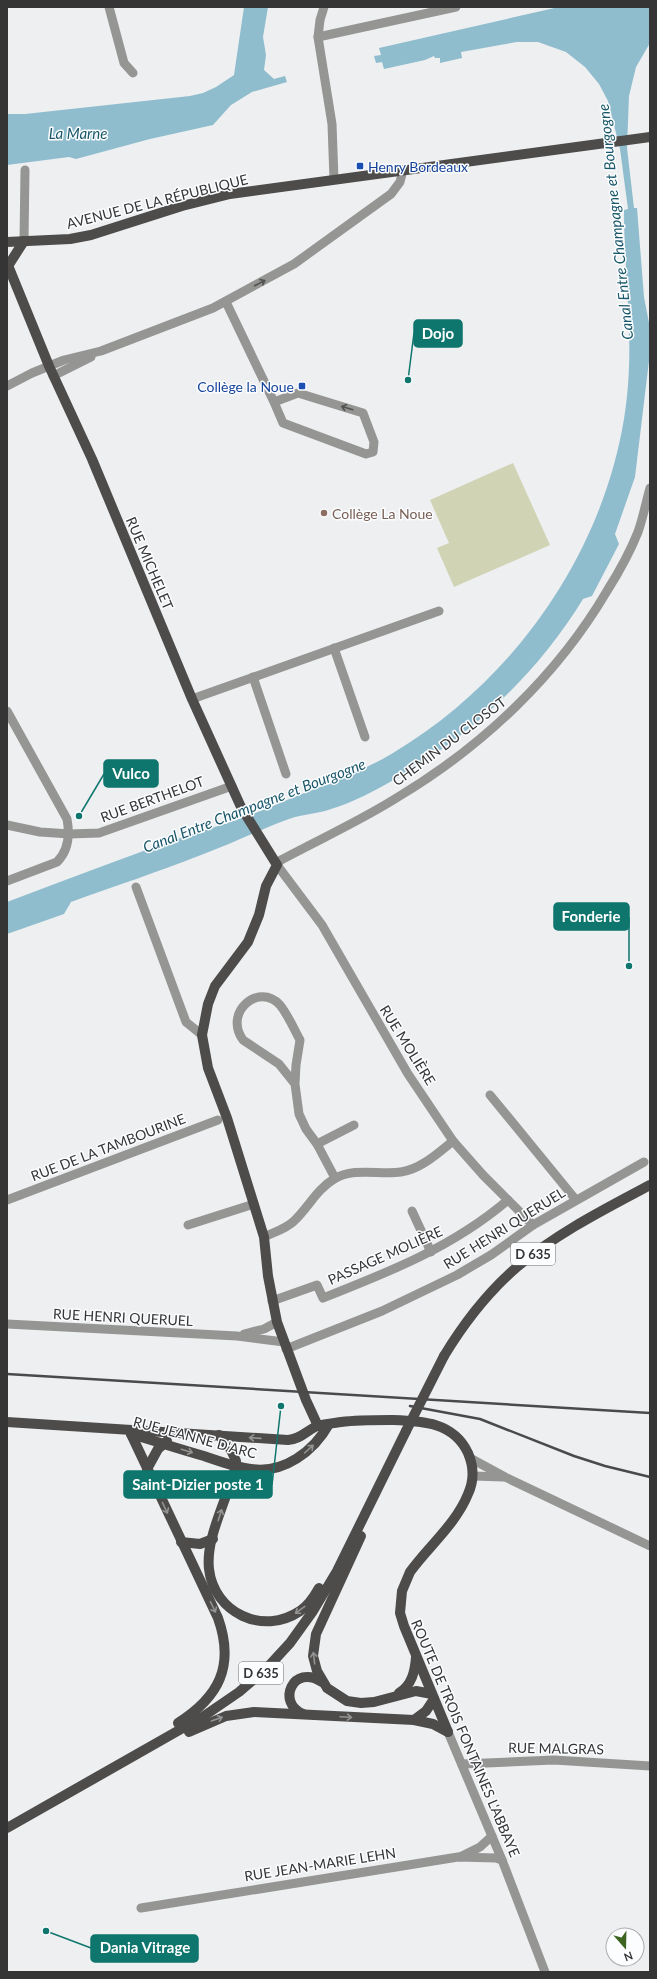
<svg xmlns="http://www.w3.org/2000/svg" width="657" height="1979" viewBox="0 0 657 1979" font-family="Lato,sans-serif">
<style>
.green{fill:#d0d3b4}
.water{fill:#8fbdce}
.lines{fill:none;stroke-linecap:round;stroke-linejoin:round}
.minor{stroke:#959594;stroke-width:9}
.major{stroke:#4d4c4b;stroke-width:10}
.rail{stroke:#4a4a4b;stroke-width:2.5}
.major-bridge{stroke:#4d4c4b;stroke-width:10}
.oneway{stroke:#525252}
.oneway2{stroke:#939393}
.transit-dot{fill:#1a4fb4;stroke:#fbfdff;stroke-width:1.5}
.education-dot{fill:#8d6e63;stroke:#fbfdff;stroke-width:1.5}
.labels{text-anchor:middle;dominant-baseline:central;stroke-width:3;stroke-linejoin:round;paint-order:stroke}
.shield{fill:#fbfdff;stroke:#707172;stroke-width:1}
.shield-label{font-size:13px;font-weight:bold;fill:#353536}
.transit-label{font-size:14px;fill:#164399;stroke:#fbfdff;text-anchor:start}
.street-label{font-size:14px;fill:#353536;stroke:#fbfdff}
.education-label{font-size:14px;fill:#785e54;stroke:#fbfdff;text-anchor:start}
.water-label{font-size:15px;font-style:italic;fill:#1a5769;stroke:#fbfdff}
.leader{fill:none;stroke:#0f766e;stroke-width:1.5}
.callout-dot{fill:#0f766e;stroke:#fbfdff;stroke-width:1.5}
.callout{fill:#0f766e;stroke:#0f766e;stroke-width:1.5}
.callout-label{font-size:15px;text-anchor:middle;font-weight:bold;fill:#fff}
</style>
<rect width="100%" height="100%" fill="#eeeff1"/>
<polygon class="green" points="513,463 550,545 454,587 437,548 449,543 430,500"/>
<g class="water">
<polygon points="244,7 268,7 263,37 266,55 264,70 274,79 285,76 287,82 252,92 231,105 213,125 150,139 76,159 69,157 7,165 7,114 25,114 190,96 203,93 216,87 234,75"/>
<path d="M559 7H650V43L636 67 629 96 627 148 634 208H637L644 297 650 328 649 361 635 477 615 534 619 544 592 596 583 599C537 674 473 734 397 778 376 790 354 802 331 809 317 814 303 814 289 819 259 830 231 844 201 855 158 872 115 886 71 902L64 914 7 934V902C68 879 128 856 189 835 207 829 226 824 244 817 265 810 286 800 307 792 337 781 366 769 393 753 513 681 601 557 624 419 636 347 624 281 624 210L628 209 620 149 608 101 599 84 585 67 566 52 538 42H517L461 52 462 58 440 63V58H435L434 56 425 60 384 69 382 62 376 63 374 56 381 55 379 48Z"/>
</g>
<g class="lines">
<g class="minor">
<polyline points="109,7 124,63 133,73"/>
<polyline points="324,7 320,20 318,37 332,124 334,179"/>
<polyline points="318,37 456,7"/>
<polyline points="24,241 25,170"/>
<polyline points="226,302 274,402 283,423 366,454 373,452 374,442 363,413 298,393 274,402"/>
<polyline points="53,376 91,357"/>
<polyline points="7,386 32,373 64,360 101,351 213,308 294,264 391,194 400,182 403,170"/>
<polyline points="334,648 365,737"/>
<polyline points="253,677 286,774"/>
<polyline points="192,699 439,611"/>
<path d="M7 711 67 819C70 835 69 850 57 862L7 881"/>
<polyline points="7,825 40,832 70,834 99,833 232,786"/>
<polyline points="136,887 186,1022 202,1035"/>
<path d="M295 1084 296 1065 300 1040C294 1029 288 1015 280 1005 259 982 223 1012 243 1040L279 1064 295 1084 299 1114 306 1129 317 1144 335 1178"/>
<polyline points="490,1095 576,1200"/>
<polyline points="317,1144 354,1125"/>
<polyline points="7,1200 218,1120"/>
<polyline points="412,1211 431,1252"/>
<polyline points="188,1225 254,1204"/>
<path d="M533 1225 483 1175 453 1141 408 1074 322 925 277 865 281 860C320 839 360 821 398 797 483 746 557 676 607 591 619 572 630 552 638 532 643 518 646 502 650 488"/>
<path d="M264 1237C274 1232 286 1229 294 1221 308 1208 317 1189 334 1179 354 1167 379 1175 401 1172 421 1169 438 1153 453 1141"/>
<path d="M272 1301 317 1285 323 1298C389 1272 453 1247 508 1200"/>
<polyline points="7,1324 237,1336 284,1342"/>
<polyline points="244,1334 264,1329 277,1322"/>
<polyline points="286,1349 382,1311 457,1275 491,1255 533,1225 644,1162"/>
<polyline points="470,1458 505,1477 650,1546"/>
<polyline points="473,1476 503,1477"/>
<polyline points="448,1732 502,1860 545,1972"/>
<polyline points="462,1764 554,1760 650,1766"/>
<polyline points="460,1857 480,1847 492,1836"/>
<polyline points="141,1908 458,1857 496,1858 502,1860"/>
</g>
<g class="major">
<polyline points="7,242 70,239 91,235 182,206 230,194 650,137"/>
<polyline points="7,263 49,366 92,459 192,699 241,807 277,865 266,886 259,915 248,942 215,986 208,1004 202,1035 208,1068 227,1118 264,1237 268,1276 277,1322 306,1400 318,1426"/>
<polyline points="8,266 24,241"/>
<path d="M444 1356C464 1323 488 1292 517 1267 557 1233 605 1209 650 1185"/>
<path d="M7 1422 288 1440C301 1439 306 1431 317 1426 324 1424 334 1423 341 1422 357 1420 373 1420 390 1420 420 1421 453 1421 468 1453 474 1467 474 1481 468 1494 456 1524 428 1547 410 1572L402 1591 400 1613 404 1626 448 1732"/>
<path d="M131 1434 218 1618C235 1666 219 1697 178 1723"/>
<path d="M131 1434C155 1441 179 1449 204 1456 219 1461 235 1467 251 1469 284 1474 314 1451 329 1424"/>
<path d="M219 1435 231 1450 236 1461C236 1470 232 1478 229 1487 221 1512 206 1542 209 1569 214 1613 263 1636 300 1611 308 1606 314 1597 319 1588"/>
<polyline points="147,1469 158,1449 167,1441"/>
<polyline points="361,1536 316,1634 313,1656 317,1671 327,1688 347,1701 361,1703 374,1702 416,1691 432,1694"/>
<polyline points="181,1542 200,1544 213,1539"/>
<path d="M399 1693C412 1685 415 1671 416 1657"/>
<path d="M303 1714C276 1703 293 1663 322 1682"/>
<polyline points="414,1720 426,1711 434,1699"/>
<polyline points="189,1732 226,1716 254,1712 414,1720 433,1724 448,1732"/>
<polyline points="7,1828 204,1716 239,1692 267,1668 290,1643 313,1611 337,1571 406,1431"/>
</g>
<g class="rail">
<polyline points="7,1374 650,1413"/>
<polyline points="410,1406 480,1419 574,1456 605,1466 650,1477"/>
</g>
<polyline class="major-bridge" points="406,1431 444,1356"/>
</g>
<defs><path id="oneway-shaft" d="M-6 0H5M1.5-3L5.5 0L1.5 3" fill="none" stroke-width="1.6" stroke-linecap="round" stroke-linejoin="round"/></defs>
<g class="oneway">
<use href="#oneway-shaft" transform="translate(260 283) rotate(-28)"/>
<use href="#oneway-shaft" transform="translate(347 408) rotate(-163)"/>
</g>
<g class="oneway2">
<use href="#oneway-shaft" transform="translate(255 1438) rotate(-176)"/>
<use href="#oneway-shaft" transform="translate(309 1449) rotate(-42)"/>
<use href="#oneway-shaft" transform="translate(187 1451) rotate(17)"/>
<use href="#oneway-shaft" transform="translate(165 1508) rotate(65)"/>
<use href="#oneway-shaft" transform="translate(220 1515) rotate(-72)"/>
<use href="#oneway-shaft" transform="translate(213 1607) rotate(64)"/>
<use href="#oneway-shaft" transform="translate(300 1610) rotate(144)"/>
<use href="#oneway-shaft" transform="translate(314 1658) rotate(-97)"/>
<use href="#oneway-shaft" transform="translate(346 1717) rotate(3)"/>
<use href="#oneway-shaft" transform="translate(217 1719) rotate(-19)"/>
</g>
<g class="transit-dot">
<rect x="356" y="162" width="8" height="8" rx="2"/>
<rect x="298" y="382" width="8" height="8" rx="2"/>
</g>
<circle class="education-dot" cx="324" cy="513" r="4"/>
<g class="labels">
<g class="shield">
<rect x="511" y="1243" width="44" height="22" rx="3"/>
<rect x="239" y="1662" width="44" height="22" rx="3"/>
</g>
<g class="shield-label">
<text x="533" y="1254">D 635</text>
<text x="261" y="1673">D 635</text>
</g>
<g class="transit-label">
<text x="368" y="166">Henry Bordeaux</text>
<text x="294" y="386" text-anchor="end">Collège la Noue</text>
</g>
<g class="street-label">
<text transform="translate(157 201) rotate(-14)">AVENUE DE LA RÉPUBLIQUE</text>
<text transform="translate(150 563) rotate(67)">RUE MICHELET</text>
<text transform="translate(449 741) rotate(-37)">CHEMIN DU CLOSOT</text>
<text transform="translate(152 799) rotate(-20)">RUE BERTHELOT</text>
<text transform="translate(408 1045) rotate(58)">RUE MOLIÈRE</text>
<text transform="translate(108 1147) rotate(-21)">RUE DE LA TAMBOURINE</text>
<text transform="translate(504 1228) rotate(-32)">RUE HENRI QUERUEL</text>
<text transform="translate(385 1255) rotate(-24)">PASSAGE MOLIÈRE</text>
<text transform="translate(123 1317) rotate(3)">RUE HENRI QUERUEL</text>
<text transform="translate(195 1437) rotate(15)">RUE JEANNE D'ARC</text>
<text transform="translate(466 1738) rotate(67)">ROUTE DE TROIS FONTAINES L'ABBAYE</text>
<text transform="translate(556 1748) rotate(1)">RUE MALGRAS</text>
<text transform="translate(320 1864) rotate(-9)">RUE JEAN-MARIE LEHN</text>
</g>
<g class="education-label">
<text x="332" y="513">Collège La Noue</text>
</g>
<g class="water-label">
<text x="78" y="133">La Marne</text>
<text transform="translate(615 222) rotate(-96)">Canal Entre Champagne et Bourgogne</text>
<text transform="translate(254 805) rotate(-21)">Canal Entre Champagne et Bourgogne</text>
</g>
</g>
<path class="leader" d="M408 380L414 333M79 816L104 774M629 966L629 917M281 1406L272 1485M46 1931L91 1948"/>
<g class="callout-dot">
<circle cx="408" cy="380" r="4"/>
<circle cx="79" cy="816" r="4"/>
<circle cx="629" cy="966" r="4"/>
<circle cx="281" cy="1406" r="4"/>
<circle cx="46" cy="1931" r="4"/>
</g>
<g class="callout">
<rect x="414" y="320" width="48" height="27" rx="4"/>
<rect x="104" y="760" width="54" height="27" rx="4"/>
<rect x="554" y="903" width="75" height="27" rx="4"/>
<rect x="124" y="1471" width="148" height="27" rx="4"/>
<rect x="91" y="1935" width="107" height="27" rx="4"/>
</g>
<g class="callout-label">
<text x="438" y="339">Dojo</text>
<text x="131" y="779">Vulco</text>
<text x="591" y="922">Fonderie</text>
<text x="198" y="1490">Saint-Dizier poste 1</text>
<text x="145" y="1953">Dania Vitrage</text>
</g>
<rect width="657" height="1979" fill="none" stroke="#353536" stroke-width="16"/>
<g transform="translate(625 1947) rotate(160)"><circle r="19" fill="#fbfdff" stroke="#acadaf"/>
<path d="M0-3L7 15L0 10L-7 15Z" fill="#3d6520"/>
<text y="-6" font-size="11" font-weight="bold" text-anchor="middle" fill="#353536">N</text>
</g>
</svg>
